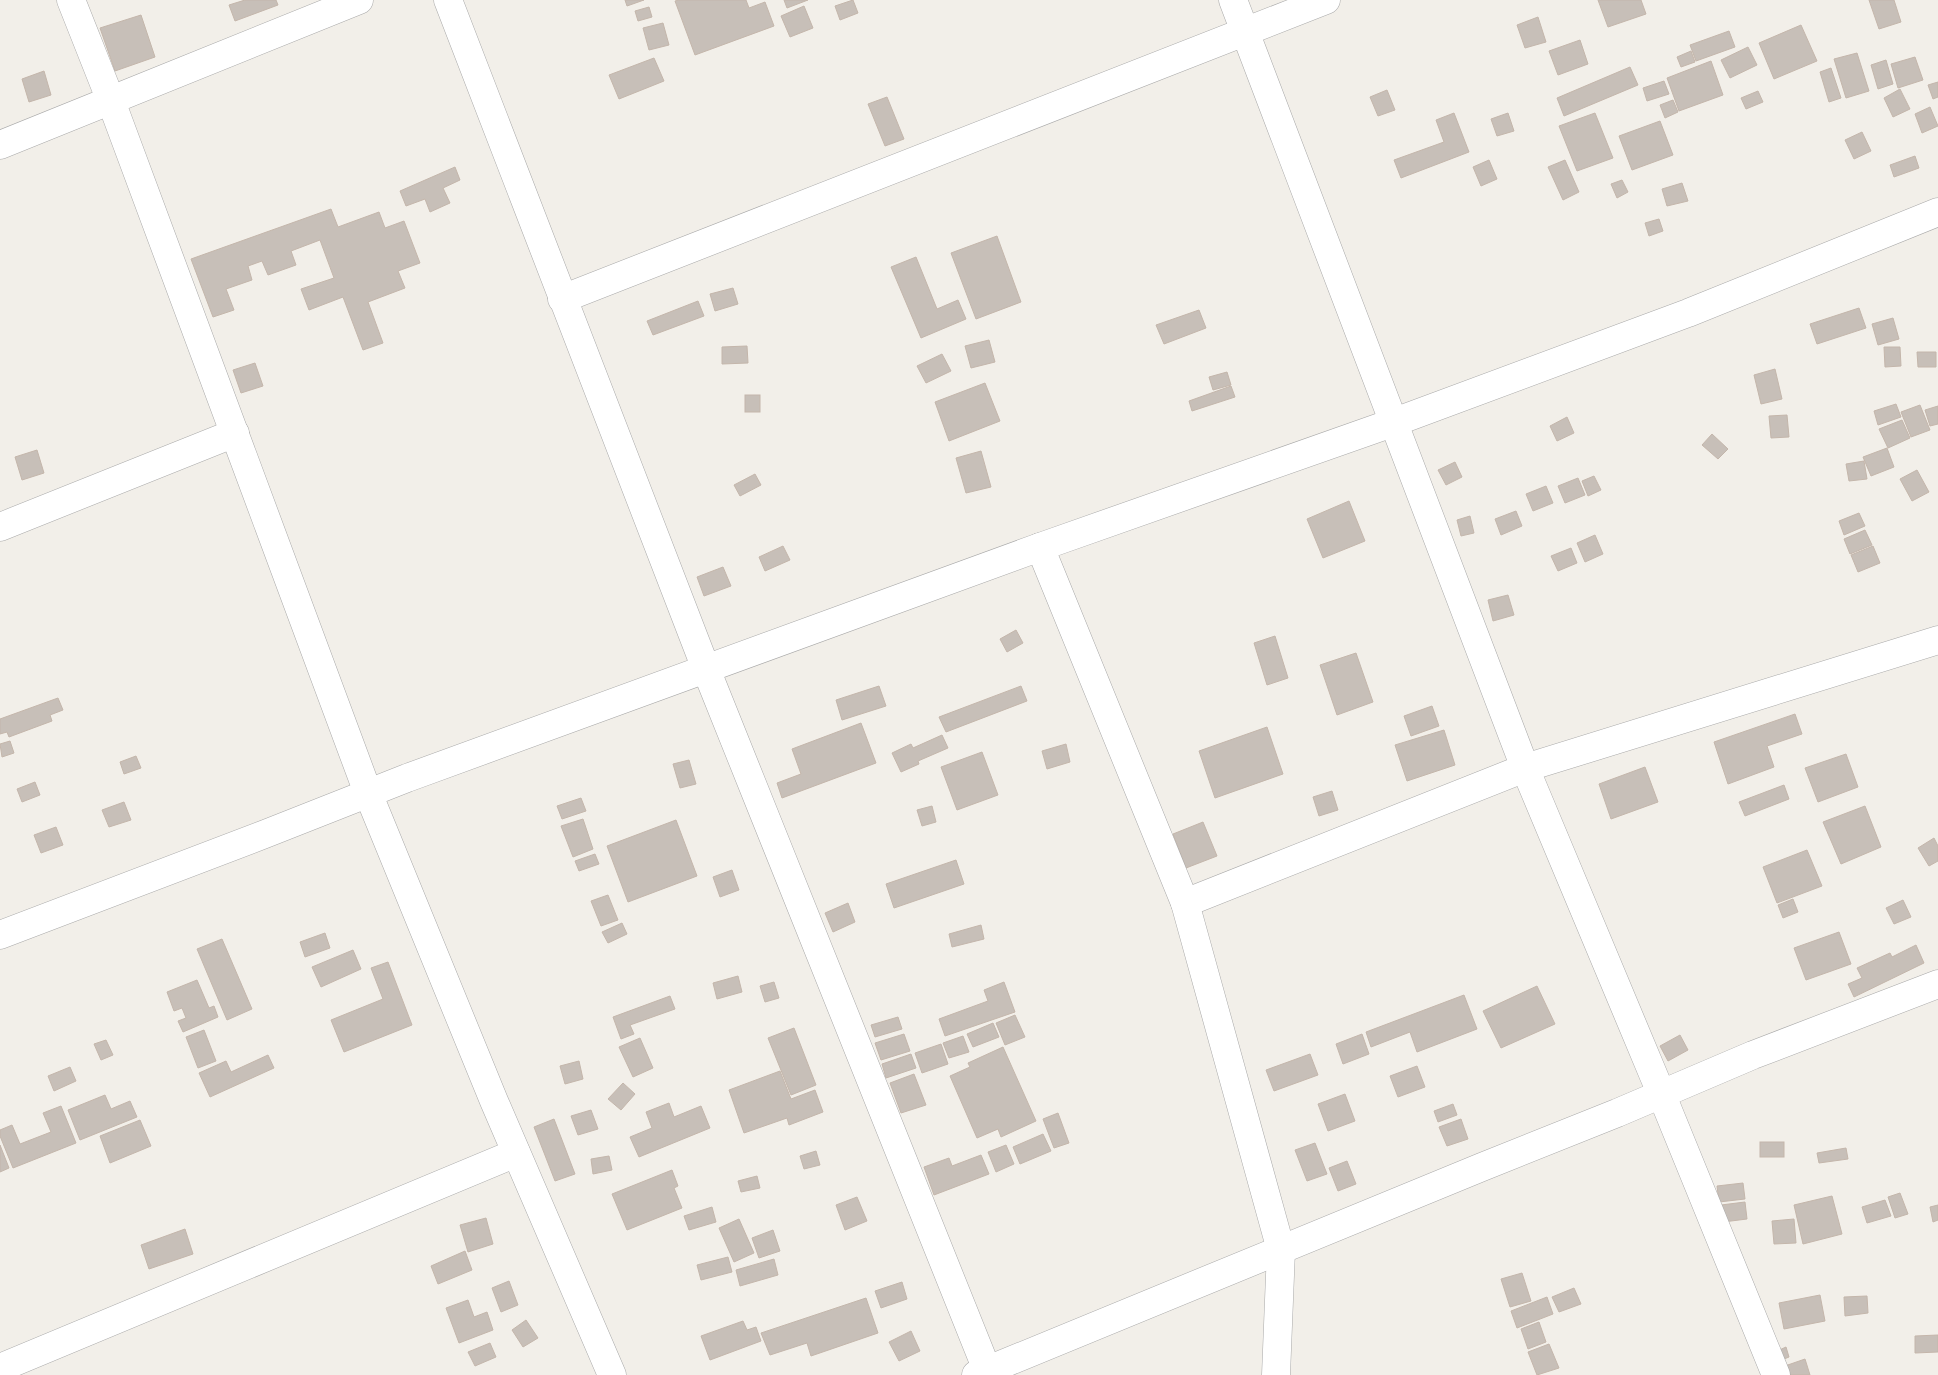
<svg xmlns="http://www.w3.org/2000/svg" width="1938" height="1375" viewBox="0 0 1938 1375" font-family="'Work Sans',sans-serif">
<style>
.building{fill:#c7bfb8;stroke:#c4b6ab}
.lines{fill:none;stroke-linecap:round;stroke-linejoin:round}
.minor-casing{stroke:#a9a9a9;stroke-width:29}
.minor{stroke:#fff;stroke-width:28}
</style>
<rect width="100%" height="100%" fill="#f2efe9"/>
<g class="building">
<polygon points="245,0 276,0 278,5 235,21 229,5"/>
<polygon points="625,0 644,0 627,6"/>
<polygon points="679,0 746,0 749,8 765,2 774,26 695,55 675,1"/>
<polygon points="784,0 808,0 787,8"/>
<polygon points="853,0 858,13 840,20 835,6"/>
<polygon points="1598,0 1641,0 1646,14 1608,27"/>
<polygon points="1869,0 1894,0 1901,22 1879,29"/>
<polygon points="804,6 813,28 790,37 781,16"/>
<polygon points="649,7 652,17 638,21 635,11"/>
<polygon points="141,15 155,57 115,71 100,28"/>
<polygon points="1538,17 1546,42 1525,48 1517,25"/>
<polygon points="663,23 669,45 649,50 643,28"/>
<polygon points="1801,25 1817,61 1774,79 1759,43"/>
<polygon points="1729,31 1735,47 1696,61 1690,45"/>
<polygon points="1580,40 1588,64 1558,75 1549,51"/>
<polygon points="1748,47 1757,65 1730,78 1721,60"/>
<polygon points="1691,51 1695,62 1681,67 1677,57"/>
<polygon points="1857,53 1869,91 1846,98 1834,59"/>
<polygon points="1915,57 1923,80 1898,88 1891,64"/>
<polygon points="654,58 664,81 619,99 609,75"/>
<polygon points="1886,60 1893,84 1878,89 1871,65"/>
<polygon points="1711,61 1723,95 1679,111 1667,78"/>
<polygon points="1630,67 1638,85 1564,116 1557,98"/>
<polygon points="1831,68 1841,98 1829,102 1820,72"/>
<polygon points="44,71 51,95 29,102 22,79"/>
<polygon points="1664,81 1669,94 1647,101 1643,88"/>
<polygon points="1938,82 1938,97 1933,99 1928,85"/>
<polygon points="1900,89 1910,109 1893,117 1884,98"/>
<polygon points="1387,90 1395,110 1378,116 1370,97"/>
<polygon points="1758,91 1763,102 1746,109 1741,98"/>
<polygon points="887,97 904,139 885,146 868,104"/>
<polygon points="1673,100 1678,112 1665,118 1660,105"/>
<polygon points="1930,107 1938,126 1922,133 1915,114"/>
<polygon points="1454,113 1469,152 1401,178 1394,160 1444,142 1436,120"/>
<polygon points="1508,113 1514,131 1497,136 1491,119"/>
<polygon points="1595,113 1613,158 1577,171 1559,126"/>
<polygon points="1660,121 1673,155 1632,170 1619,136"/>
<polygon points="1862,132 1871,151 1854,159 1845,140"/>
<polygon points="1915,156 1919,168 1894,177 1890,165"/>
<polygon points="1489,160 1497,179 1481,186 1473,167"/>
<polygon points="1565,160 1579,192 1563,200 1548,167"/>
<polygon points="455,167 460,180 443,188 450,203 430,212 425,199 406,206 400,191"/>
<polygon points="1622,180 1628,192 1617,198 1611,184"/>
<polygon points="1682,183 1688,201 1667,206 1662,189"/>
<polygon points="331,209 338,227 379,212 385,228 404,221 420,263 398,271 405,288 368,302 383,343 363,350 343,297 309,310 301,289 334,278 320,240 291,251 296,265 268,275 262,261 248,266 252,280 226,289 234,310 213,317 191,259"/>
<polygon points="1659,219 1663,231 1649,236 1645,223"/>
<polygon points="997,236 1021,302 976,319 951,253"/>
<polygon points="916,257 937,309 958,300 966,319 921,338 891,267"/>
<polygon points="733,288 738,304 715,311 710,294"/>
<polygon points="698,301 704,316 653,335 647,321"/>
<polygon points="1859,308 1866,328 1817,344 1810,324"/>
<polygon points="1199,310 1206,328 1164,344 1156,325"/>
<polygon points="1893,318 1899,339 1878,345 1872,324"/>
<polygon points="989,340 995,362 971,368 965,346"/>
<polygon points="747,346 748,363 722,364 722,347"/>
<polygon points="1884,347 1900,347 1901,366 1885,367"/>
<polygon points="1917,352 1936,352 1936,367 1918,367"/>
<polygon points="942,354 951,371 926,383 917,366"/>
<polygon points="255,363 263,386 241,393 233,370"/>
<polygon points="1775,369 1782,399 1761,404 1754,375"/>
<polygon points="1227,372 1231,385 1213,390 1209,377"/>
<polygon points="985,383 1000,421 949,441 935,402"/>
<polygon points="1231,386 1235,397 1192,411 1189,401"/>
<rect x="745" y="395" width="15" height="17"/>
<polygon points="1896,404 1901,417 1878,425 1874,411"/>
<polygon points="1920,405 1930,430 1911,437 1901,412"/>
<polygon points="1938,406 1938,424 1930,426 1925,410"/>
<polygon points="1787,415 1789,437 1771,438 1769,416"/>
<polygon points="1567,417 1574,433 1557,441 1550,426"/>
<polygon points="1902,420 1910,438 1888,448 1879,429"/>
<polygon points="1712,434 1728,449 1718,459 1702,445"/>
<polygon points="1887,448 1894,467 1871,476 1863,457"/>
<polygon points="37,450 44,473 22,480 15,457"/>
<polygon points="981,451 991,487 966,493 956,458"/>
<polygon points="1864,461 1867,479 1849,481 1846,464"/>
<polygon points="1455,462 1462,477 1446,485 1438,470"/>
<polygon points="1917,470 1929,492 1912,501 1900,479"/>
<polygon points="755,474 761,485 740,496 734,485"/>
<polygon points="1594,476 1601,490 1588,496 1582,481"/>
<polygon points="1578,478 1585,495 1565,503 1558,486"/>
<polygon points="1546,486 1553,503 1533,511 1526,494"/>
<polygon points="1349,501 1365,541 1323,558 1307,519"/>
<polygon points="1516,511 1522,526 1501,535 1495,519"/>
<polygon points="1859,513 1865,526 1844,535 1839,521"/>
<polygon points="1470,516 1474,533 1461,536 1457,520"/>
<polygon points="1865,530 1872,545 1850,554 1844,539"/>
<polygon points="1595,535 1603,554 1585,562 1577,543"/>
<polygon points="783,546 790,560 765,571 759,557"/>
<polygon points="1873,546 1880,563 1858,572 1851,555"/>
<polygon points="1571,548 1577,563 1558,571 1551,556"/>
<polygon points="723,567 731,586 704,596 697,577"/>
<polygon points="1508,595 1514,615 1493,621 1488,600"/>
<polygon points="1016,630 1023,643 1007,652 1000,639"/>
<polygon points="1275,636 1288,678 1267,685 1254,643"/>
<polygon points="1356,653 1373,702 1337,715 1320,665"/>
<polygon points="879,686 886,706 842,720 836,700"/>
<polygon points="1021,686 1027,701 946,732 939,717"/>
<polygon points="58,698 63,710 50,715 52,721 9,737 7,732 0,734 0,719"/>
<polygon points="1432,706 1439,726 1411,736 1404,716"/>
<polygon points="1795,714 1802,734 1767,746 1774,767 1728,784 1714,742"/>
<polygon points="861,723 876,763 782,798 777,783 801,774 792,749"/>
<polygon points="1267,727 1283,774 1215,798 1199,751"/>
<polygon points="1444,730 1455,765 1407,781 1395,745"/>
<polygon points="942,735 948,748 918,761 919,764 901,772 892,753 911,744 913,748"/>
<polygon points="10,741 14,753 2,757 0,744"/>
<polygon points="1066,744 1070,762 1047,769 1042,751"/>
<polygon points="982,752 998,795 957,810 941,767"/>
<polygon points="1846,754 1858,787 1818,802 1805,768"/>
<polygon points="136,756 141,768 124,774 120,762"/>
<polygon points="689,760 696,784 680,788 673,764"/>
<polygon points="1645,767 1658,802 1611,819 1599,784"/>
<polygon points="35,782 40,795 22,802 17,789"/>
<polygon points="1784,785 1789,799 1745,816 1739,802"/>
<polygon points="1332,791 1338,810 1319,816 1313,797"/>
<polygon points="581,798 586,811 562,819 557,806"/>
<polygon points="124,802 131,820 109,827 102,810"/>
<polygon points="932,806 936,822 922,826 917,810"/>
<polygon points="1865,806 1881,847 1841,864 1823,822"/>
<polygon points="583,819 593,849 573,857 561,826"/>
<polygon points="676,820 697,876 628,902 607,846"/>
<polygon points="1203,822 1217,856 1186,868 1173,834"/>
<polygon points="56,827 63,845 41,853 34,835"/>
<polygon points="1934,838 1938,846 1938,861 1929,866 1918,848"/>
<polygon points="1807,850 1822,886 1777,903 1763,867"/>
<polygon points="595,854 599,864 579,871 575,861"/>
<polygon points="956,860 964,884 894,908 886,884"/>
<polygon points="732,870 739,890 720,897 713,877"/>
<polygon points="608,895 618,920 601,926 591,901"/>
<polygon points="1793,899 1798,912 1783,918 1778,905"/>
<polygon points="1903,900 1911,917 1894,924 1886,908"/>
<polygon points="848,903 855,922 833,932 825,913"/>
<polygon points="622,923 627,934 608,943 602,932"/>
<polygon points="981,925 984,939 952,947 949,934"/>
<polygon points="1839,932 1851,964 1806,980 1794,948"/>
<polygon points="325,933 330,948 305,957 300,942"/>
<polygon points="222,939 252,1009 227,1020 197,949"/>
<polygon points="1916,945 1924,963 1854,997 1848,984 1862,978 1857,968 1890,953 1892,957"/>
<polygon points="353,950 361,969 321,987 312,967"/>
<polygon points="388,962 412,1025 344,1052 331,1020 383,999 371,968"/>
<polygon points="738,976 742,992 717,999 713,983"/>
<polygon points="197,980 209,1008 214,1006 218,1017 183,1032 178,1021 186,1018 182,1008 174,1011 167,992"/>
<polygon points="774,982 779,998 765,1002 760,986"/>
<polygon points="1004,982 1015,1012 945,1036 939,1019 988,1001 984,990"/>
<polygon points="1537,986 1555,1024 1501,1048 1483,1011"/>
<polygon points="1464,995 1477,1029 1417,1052 1410,1032 1371,1047 1366,1032"/>
<polygon points="670,996 675,1009 630,1025 634,1034 621,1039 613,1017"/>
<polygon points="1015,1015 1025,1037 1005,1045 996,1023"/>
<polygon points="898,1017 902,1029 875,1037 871,1025"/>
<polygon points="993,1023 999,1037 973,1047 967,1034"/>
<polygon points="794,1028 816,1085 791,1095 768,1038"/>
<polygon points="204,1030 216,1061 198,1068 186,1037"/>
<polygon points="904,1034 910,1051 881,1060 875,1043"/>
<polygon points="1362,1034 1369,1054 1343,1064 1336,1044"/>
<polygon points="1680,1035 1688,1050 1668,1061 1660,1046"/>
<polygon points="963,1036 969,1052 949,1058 943,1043"/>
<polygon points="640,1038 653,1068 633,1077 619,1047"/>
<polygon points="106,1040 113,1055 101,1060 94,1044"/>
<polygon points="941,1044 948,1064 922,1073 915,1053"/>
<polygon points="1003,1047 1036,1121 1001,1137 998,1129 977,1138 950,1076 970,1067 968,1063"/>
<polygon points="911,1054 916,1068 886,1078 882,1064"/>
<polygon points="1310,1054 1318,1075 1274,1091 1266,1070"/>
<polygon points="268,1055 274,1068 210,1097 199,1073 226,1061 231,1072"/>
<polygon points="579,1061 583,1079 565,1084 560,1066"/>
<polygon points="1417,1066 1425,1087 1398,1097 1390,1076"/>
<polygon points="70,1067 76,1081 54,1091 48,1076"/>
<polygon points="780,1071 791,1099 815,1090 823,1112 789,1125 787,1118 744,1133 729,1090"/>
<polygon points="914,1074 926,1105 901,1113 890,1083"/>
<polygon points="623,1083 635,1094 621,1110 608,1099"/>
<polygon points="1345,1094 1355,1121 1328,1131 1318,1104"/>
<polygon points="105,1095 111,1109 130,1101 137,1117 80,1140 68,1110"/>
<polygon points="669,1103 674,1117 701,1106 710,1128 639,1157 630,1137 652,1128 646,1112"/>
<polygon points="1453,1104 1457,1115 1438,1122 1434,1111"/>
<polygon points="61,1106 76,1143 13,1168 0,1136 0,1130 12,1125 20,1144 51,1132 43,1113"/>
<polygon points="591,1110 598,1129 578,1135 571,1116"/>
<polygon points="1058,1113 1069,1143 1054,1148 1043,1119"/>
<polygon points="554,1119 575,1174 555,1181 534,1127"/>
<polygon points="1461,1119 1468,1139 1447,1146 1439,1127"/>
<polygon points="140,1120 151,1146 110,1163 100,1136"/>
<polygon points="1043,1134 1051,1151 1020,1164 1013,1147"/>
<rect x="1760" y="1142" width="24" height="15"/>
<polygon points="1315,1143 1327,1174 1307,1181 1295,1150"/>
<polygon points="0,1145 9,1168 0,1172"/>
<polygon points="1006,1145 1014,1164 996,1172 988,1152"/>
<polygon points="1846,1148 1848,1159 1819,1163 1817,1153"/>
<polygon points="816,1151 820,1165 804,1169 800,1156"/>
<polygon points="981,1155 989,1174 934,1195 924,1167 949,1158 952,1166"/>
<polygon points="609,1156 612,1170 593,1174 591,1159"/>
<polygon points="1347,1161 1356,1184 1338,1191 1329,1168"/>
<polygon points="672,1170 678,1186 674,1188 682,1208 627,1230 612,1194"/>
<polygon points="757,1176 760,1188 741,1192 738,1181"/>
<polygon points="1743,1183 1745,1199 1719,1202 1717,1186"/>
<polygon points="1900,1193 1908,1214 1895,1218 1888,1197"/>
<polygon points="1832,1196 1842,1234 1803,1244 1794,1205"/>
<polygon points="857,1197 867,1221 845,1230 836,1205"/>
<polygon points="1885,1200 1891,1216 1867,1223 1862,1207"/>
<polygon points="1745,1202 1747,1219 1723,1222 1721,1205"/>
<polygon points="1938,1205 1938,1220 1933,1222 1930,1207"/>
<polygon points="712,1207 716,1222 689,1230 684,1216"/>
<polygon points="486,1218 493,1244 468,1252 460,1225"/>
<polygon points="739,1219 754,1253 734,1262 719,1228"/>
<polygon points="1794,1219 1796,1243 1774,1244 1772,1221"/>
<polygon points="185,1229 193,1254 149,1269 141,1245"/>
<polygon points="773,1230 780,1251 759,1258 752,1238"/>
<polygon points="465,1251 472,1270 438,1284 431,1266"/>
<polygon points="728,1257 732,1272 701,1280 697,1265"/>
<polygon points="774,1259 778,1275 740,1286 736,1270"/>
<polygon points="1522,1273 1531,1301 1510,1307 1501,1279"/>
<polygon points="509,1281 518,1305 501,1312 492,1288"/>
<polygon points="902,1282 907,1299 881,1308 875,1291"/>
<polygon points="1574,1288 1581,1304 1559,1312 1552,1297"/>
<polygon points="1820,1295 1825,1321 1784,1329 1779,1303"/>
<polygon points="1867,1296 1868,1313 1845,1316 1844,1297"/>
<polygon points="1547,1297 1553,1314 1517,1328 1511,1311"/>
<polygon points="866,1298 878,1333 811,1356 807,1343 770,1355 761,1333"/>
<polygon points="468,1300 474,1317 487,1312 493,1330 459,1343 446,1308"/>
<polygon points="526,1320 538,1338 523,1347 512,1330"/>
<polygon points="743,1321 747,1330 756,1327 761,1341 710,1360 701,1336"/>
<polygon points="1539,1322 1546,1342 1528,1349 1521,1329"/>
<polygon points="911,1331 920,1351 899,1361 889,1342"/>
<polygon points="1938,1335 1938,1352 1915,1353 1915,1336"/>
<polygon points="490,1343 496,1357 475,1366 468,1352"/>
<polygon points="1549,1344 1559,1368 1537,1375 1528,1352"/>
<polygon points="1786,1347 1789,1357 1779,1361 1775,1352"/>
<polygon points="1805,1359 1810,1375 1785,1375 1782,1367"/>
</g>
<g class="lines">
<defs>
<g id="minor">
<polyline points="71,0 111,101 368,793 494,1101 612,1375"/>
<polyline points="448,0 706,669 989,1375"/>
<polyline points="1233,0 1525,768 1661,1093 1776,1375"/>
<polyline points="0,145 359,0"/>
<polyline points="562,299 1326,0"/>
<polyline points="0,527 235,433"/>
<polyline points="1040,547 1185,903 1281,1250 1276,1375"/>
<polyline points="1185,903 1525,768 1938,640"/>
<polyline points="0,935 265,834 407,778 1040,547 1392,423 1688,313 1938,212"/>
<polyline points="0,1368 516,1153"/>
<polyline points="976,1375 1482,1167 1617,1113 1753,1055 1938,984"/>
</g>
</defs>
<use href="#minor" class="minor-casing"/>
<use href="#minor" class="minor"/>
</g>
</svg>
